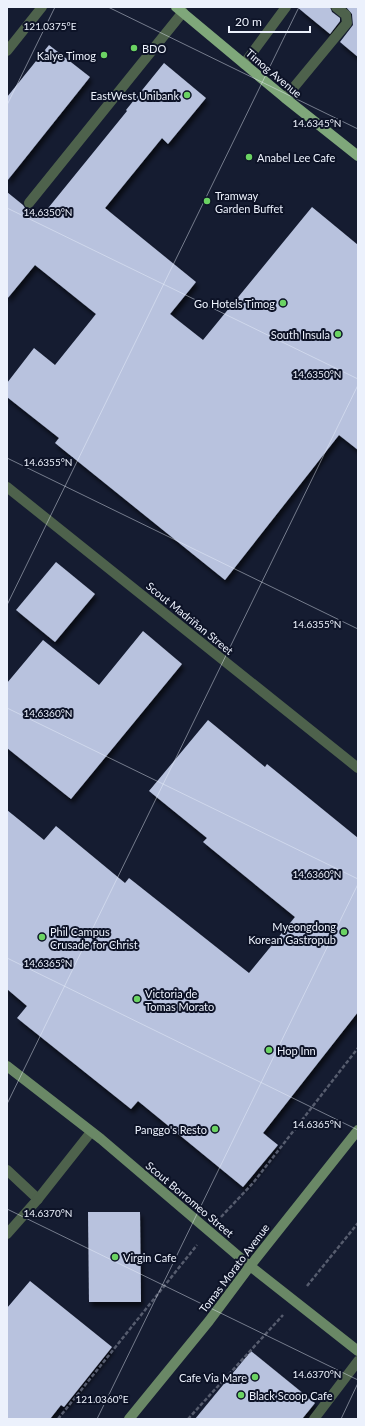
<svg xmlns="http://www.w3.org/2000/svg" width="365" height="1426" viewBox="0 0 365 1426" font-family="Lato,sans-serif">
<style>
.building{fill:#b8c2de;filter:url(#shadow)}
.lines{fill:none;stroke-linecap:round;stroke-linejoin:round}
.path{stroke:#565c6e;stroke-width:2.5;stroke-dasharray:4 2;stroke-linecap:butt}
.lane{stroke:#4e624c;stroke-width:10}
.street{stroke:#4e624c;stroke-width:10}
.secondary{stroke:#6a8866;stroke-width:10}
.primary{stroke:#7fa77a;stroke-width:10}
.ticks{fill:none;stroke:#ecf1fc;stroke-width:1;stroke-opacity:0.45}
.poi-dot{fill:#6bd363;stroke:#0d1327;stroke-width:1.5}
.labels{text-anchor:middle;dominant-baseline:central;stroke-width:4;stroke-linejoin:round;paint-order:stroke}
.poi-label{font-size:11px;fill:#ecf1fc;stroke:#0d1327;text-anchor:start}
.street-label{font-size:11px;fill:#ecf1fc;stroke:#0d1327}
.ticks-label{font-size:10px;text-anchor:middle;fill:#ecf1fc;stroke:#0d1327;stroke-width:4;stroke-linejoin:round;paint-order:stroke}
</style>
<defs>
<filter id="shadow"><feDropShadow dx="2.5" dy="4.5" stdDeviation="2" flood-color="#0009"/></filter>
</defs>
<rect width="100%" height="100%" fill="#151c31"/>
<g class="building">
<polygon points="297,7 330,7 332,12 340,18 340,21 330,34"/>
<polygon points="346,7 358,7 358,57 340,42 353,25 352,14"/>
<polygon points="49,45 90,77 7,181 7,97"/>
<polygon points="164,63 206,98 168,144 162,138 105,208 196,282 170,314 203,340 312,207 358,245 358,450 339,435 225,580 55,443 59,438 7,397 7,383 34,348 55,365 96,314 35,265 7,299 7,192 23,205 25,208 29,209 40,218 127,111 126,110"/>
<polygon points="56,562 95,594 55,642 16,610"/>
<polygon points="143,631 182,664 71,799 7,748 7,683 43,640 99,685"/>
<polygon points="208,720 265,767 267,764 358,838 358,1012 263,1133 278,1145 243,1187 138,1101 131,1109 17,1018 27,1006 7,989 7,810 44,840 56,826 125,883 129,878 249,973 295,917 203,842 207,838 149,791"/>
<polygon points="88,1212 140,1212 141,1302 89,1302"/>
<polygon points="30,1281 112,1347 64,1407 61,1405 50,1419 7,1419 7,1308"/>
<polygon points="251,1351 315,1403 302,1419 195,1419"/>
</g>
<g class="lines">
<g class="path">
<polyline points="221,1217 253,1183 358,1048"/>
<polyline points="307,1286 358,1223"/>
<polyline points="58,1419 197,1245"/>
<polyline points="188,1419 283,1315"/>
</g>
<g class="lane">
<polyline points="244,64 286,7"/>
<polyline points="285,98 347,23 346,15 336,7"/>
<polyline points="29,203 183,12"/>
<polyline points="7,1170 38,1199"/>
<polyline points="7,1234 38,1199 91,1132"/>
<polyline points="314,1419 358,1361"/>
</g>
<g class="street">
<polyline points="7,51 42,7"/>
<polyline points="7,487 358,768"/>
</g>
<g class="secondary">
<polyline points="7,1066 101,1139 250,1266 358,1351"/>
<polyline points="129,1419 209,1321 250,1266 358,1130"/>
</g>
<polyline class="primary" points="176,7 285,98 358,156"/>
</g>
<path class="ticks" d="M108 7 358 129M7 105 55 7M7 208 358 379M7 458 358 629M7 605 299 7M7 708 358 879M7 958 358 1130M7 1104 358 385M7 1209 358 1380M97 1419 358 884M341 1419 358 1383"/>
<g class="poi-dot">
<circle cx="134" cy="48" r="4"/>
<circle cx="104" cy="55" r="4"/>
<circle cx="187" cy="95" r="4"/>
<circle cx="249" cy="157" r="4"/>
<circle cx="207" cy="201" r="4"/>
<circle cx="283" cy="303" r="4"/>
<circle cx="338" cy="334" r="4"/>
<circle cx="344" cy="932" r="4"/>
<circle cx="42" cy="937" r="4"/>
<circle cx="137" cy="999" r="4"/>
<circle cx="269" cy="1050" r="4"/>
<circle cx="215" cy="1129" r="4"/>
<circle cx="115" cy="1257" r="4"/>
<circle cx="255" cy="1377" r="4"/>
<circle cx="241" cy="1395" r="4"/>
</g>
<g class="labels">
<g class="poi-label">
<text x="142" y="48">BDO</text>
<text x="96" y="55" text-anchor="end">Kalye Timog</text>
<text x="179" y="95" text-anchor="end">EastWest Unibank</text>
<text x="257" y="157">Anabel Lee Cafe</text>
<text x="215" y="195">Tramway<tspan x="215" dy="13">Garden Buffet</tspan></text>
<text x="275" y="303" text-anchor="end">Go Hotels Timog</text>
<text x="330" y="334" text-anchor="end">South Insula</text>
<text x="336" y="926" text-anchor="end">Myeongdong<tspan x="336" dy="13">Korean Gastropub</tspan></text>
<text x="50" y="931">Phil Campus<tspan x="50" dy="13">Crusade for Christ</tspan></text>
<text x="145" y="993">Victoria de<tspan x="145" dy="13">Tomas Morato</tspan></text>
<text x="277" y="1050">Hop Inn</text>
<text x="207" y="1129" text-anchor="end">Panggo's Resto</text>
<text x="123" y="1257">Virgin Cafe</text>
<text x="247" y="1377" text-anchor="end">Cafe Via Mare</text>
<text x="249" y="1395">Black Scoop Cafe</text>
</g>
<g class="street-label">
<text transform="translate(274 73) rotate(40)">Timog Avenue</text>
<text transform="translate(190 618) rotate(39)">Scout Madriñan Street</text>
<text transform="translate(190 1199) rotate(40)">Scout Borromeo Street</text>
<text transform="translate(234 1268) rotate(-53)">Tomas Morato Avenue</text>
</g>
</g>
<g class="ticks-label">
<text x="50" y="30">121.0375°E</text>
<text x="317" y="127">14.6345°N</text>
<text x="48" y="216">14.6350°N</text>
<text x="317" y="378">14.6350°N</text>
<text x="48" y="466">14.6355°N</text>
<text x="317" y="628">14.6355°N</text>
<text x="48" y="717">14.6360°N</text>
<text x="317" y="878">14.6360°N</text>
<text x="48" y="967">14.6365°N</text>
<text x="317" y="1128">14.6365°N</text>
<text x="48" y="1217">14.6370°N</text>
<text x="317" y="1378">14.6370°N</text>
<text x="102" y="1403">121.0360°E</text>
</g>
<rect width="365" height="1426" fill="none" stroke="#ecf1fc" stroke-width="16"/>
<path d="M229 26v6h81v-6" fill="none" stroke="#ecf1fc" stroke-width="2"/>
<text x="235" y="26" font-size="12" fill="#ecf1fc" stroke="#0d1327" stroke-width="3" paint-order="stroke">20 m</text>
</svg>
